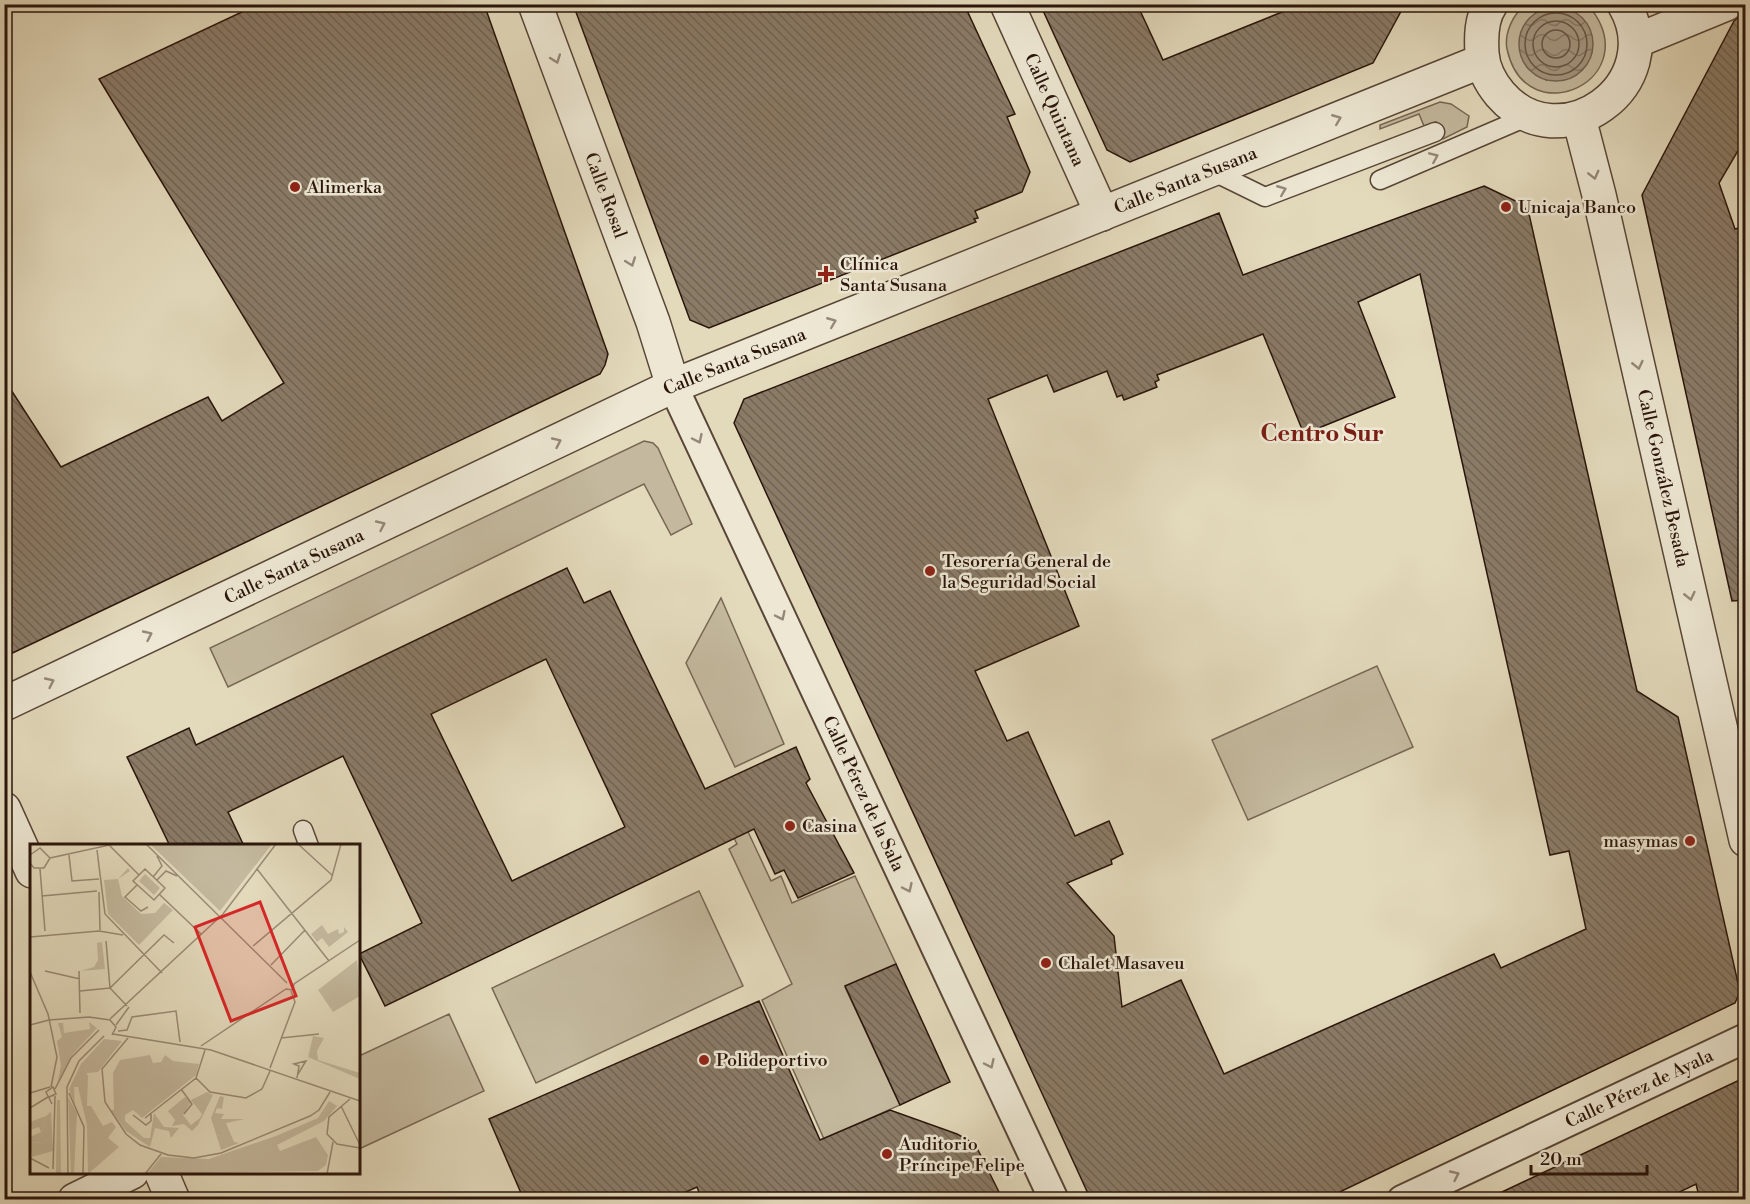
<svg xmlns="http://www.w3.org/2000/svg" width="1750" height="1204" viewBox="0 0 1750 1204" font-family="'Libre Bodoni',serif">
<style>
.green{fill:#c4b99e;stroke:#776754;stroke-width:1.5;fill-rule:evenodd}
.water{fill:url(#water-waves);stroke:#736351;stroke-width:1.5}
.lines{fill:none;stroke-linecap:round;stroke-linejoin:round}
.shore{stroke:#675646;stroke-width:1.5}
.building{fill:url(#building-back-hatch);stroke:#2a150b;stroke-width:1.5;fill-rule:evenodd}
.service-casing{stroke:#584637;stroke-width:21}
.pedestrian-casing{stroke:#584637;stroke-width:32}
.minor-casing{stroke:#584637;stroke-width:36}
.tertiary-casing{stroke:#584637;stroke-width:36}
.service{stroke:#ede7d3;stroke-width:18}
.pedestrian{stroke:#ede7d3;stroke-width:28}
.minor{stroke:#ede7d3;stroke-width:33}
.tertiary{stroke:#ede7d3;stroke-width:33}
.oneway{stroke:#958879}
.poi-dot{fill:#8f2418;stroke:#ede7d3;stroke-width:2}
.labels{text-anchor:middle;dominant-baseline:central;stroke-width:5;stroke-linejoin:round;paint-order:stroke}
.street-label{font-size:18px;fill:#2a150b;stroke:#ede7d3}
.poi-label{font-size:18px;fill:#2a150b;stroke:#ede7d3;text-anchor:start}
.district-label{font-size:24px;font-weight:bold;fill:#7a1f14;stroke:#ede7d3}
.inset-road{fill:none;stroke:#998b75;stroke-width:1.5}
.view{fill:#d62828;fill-opacity:0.15;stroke:#d62828;stroke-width:3}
.inset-edge{fill:none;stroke:#2a150b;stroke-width:3}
</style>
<defs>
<pattern id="water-waves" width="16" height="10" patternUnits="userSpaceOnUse" patternTransform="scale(1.5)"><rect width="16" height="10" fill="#a49780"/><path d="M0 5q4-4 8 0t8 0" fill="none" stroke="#867a67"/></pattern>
<pattern id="building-back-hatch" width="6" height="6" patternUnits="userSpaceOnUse" patternTransform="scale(1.5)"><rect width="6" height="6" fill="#8a7b67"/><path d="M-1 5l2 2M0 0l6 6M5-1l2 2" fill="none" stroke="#716453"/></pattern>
</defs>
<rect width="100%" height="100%" fill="#e3dabc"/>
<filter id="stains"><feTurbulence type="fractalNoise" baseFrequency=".00333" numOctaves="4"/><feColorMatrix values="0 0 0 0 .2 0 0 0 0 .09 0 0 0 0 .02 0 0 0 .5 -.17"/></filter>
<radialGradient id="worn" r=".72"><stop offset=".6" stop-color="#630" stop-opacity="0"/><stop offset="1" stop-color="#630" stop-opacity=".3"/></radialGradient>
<g class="green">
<path d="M1526 5H1588C1650 78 1526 137 1507 49 1504 34 1513 13 1526 5ZM1536 13 1546 80 1527 67C1523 42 1516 31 1536 13Z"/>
<polygon points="1440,102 1451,104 1469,116 1467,127 1443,139 1436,122 1424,126 1419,114 1380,129 1380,125"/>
<polygon points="644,441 653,443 658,448 692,524 671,535 644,484 228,687 210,648"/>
<polygon points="721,598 784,744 735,767 686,663"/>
<polygon points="1377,666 1413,747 1248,820 1212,740"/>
<polygon points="728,789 771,881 781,876 792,903 855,876 896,964 845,987 900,1105 824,1139 762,1000 792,984 729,849 737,844 712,796"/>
<polygon points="699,891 743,986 536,1083 492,988"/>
<polygon points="449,1014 484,1091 359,1149 359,1056"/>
</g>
<circle class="water" cx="1556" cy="44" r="37"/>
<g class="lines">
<g class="shore">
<circle cx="1556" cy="44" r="31"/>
<circle cx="1556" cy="44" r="23"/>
<circle cx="1556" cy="44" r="14"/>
</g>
</g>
<g class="building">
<polygon points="259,4 484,4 608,354 605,365 600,374 4,657 4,379 61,467 208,397 222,421 284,383 99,79"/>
<polygon points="573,4 964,4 1015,114 1007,117 1030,172 1022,192 975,211 978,218 974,219 976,222 709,328 690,320"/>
<polygon points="1040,4 1137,4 1163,60 1302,4 1405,4 1373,63 1130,162 1107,150"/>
<polygon points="1746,4 1746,137 1719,183 1735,229 1746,226 1746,600 1732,601 1642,195 1734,21 1741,15"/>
<path d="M1484 186 1522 204 1529 214 1637 691 1678 717 1740 992 1735 1003 1323 1200H1091L734 423 744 399 1219 213 1243 275ZM1420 274 1550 855 1569 851 1586 929 1501 968 1494 954 1224 1074 1181 980 1122 1007 1114 936 1067 883 1112 864 1111 860 1123 854 1109 821 1075 836 1028 732 1007 741 975 671 1079 626 988 399 1047 375 1054 392 1107 371 1117 397 1122 395 1124 400 1157 387 1155 382 1159 380 1157 375 1263 334 1304 434 1395 397 1358 302Z"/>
<path d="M567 568 584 603 610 591 705 789 796 747 810 779 806 783 854 873 798 898 784 870 775 874 754 829 385 1006 359 954 422 923 343 756 228 812 244 846H170L127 757 189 728 196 745ZM546 659 625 827 512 881 431 714Z"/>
<polygon points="896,964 950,1082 900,1105 845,986"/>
<polygon points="759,1001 820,1140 890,1110 957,1134 975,1144 1003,1200 702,1200 697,1187 668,1200 524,1200 489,1119"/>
<polygon points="1746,1077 1746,1200 1700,1200 1696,1184 1663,1200 1485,1200"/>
</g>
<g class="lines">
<defs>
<g id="service">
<polyline points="1210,170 1265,197 1435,132"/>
<polyline points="1380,180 1529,116"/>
<polyline points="303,830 309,846"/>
</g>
<g id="pedestrian">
<path id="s1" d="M673 386 1054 1200"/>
<path id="s2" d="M1402 1200 1746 1038"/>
</g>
<g id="minor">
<path id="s3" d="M535 4 653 322 673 386"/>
<path id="s4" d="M1007 4 1102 214"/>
<path d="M1491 4C1481 18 1481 37 1482 53 1483 68 1490 82 1500 94 1560 164 1671 84 1624 4"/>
<polyline points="1636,41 1726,4"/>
<path id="s5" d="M1579 118 1599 195 1746 840"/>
<path id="s6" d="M4 704 673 386 1482 61"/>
<polyline points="75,1200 132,1172"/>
</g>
<g id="tertiary">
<polyline points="4,809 32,871"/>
<polyline points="161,1172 173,1200"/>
</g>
</defs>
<use href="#service" class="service-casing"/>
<use href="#pedestrian" class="pedestrian-casing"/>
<use href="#minor" class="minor-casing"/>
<use href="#tertiary" class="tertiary-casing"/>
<use href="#service" class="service"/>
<use href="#pedestrian" class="pedestrian"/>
<use href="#minor" class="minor"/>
<use href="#tertiary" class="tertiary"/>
</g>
<defs><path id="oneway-chevron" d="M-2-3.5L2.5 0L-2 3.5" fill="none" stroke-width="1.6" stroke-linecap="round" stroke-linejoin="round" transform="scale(1.5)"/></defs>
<g class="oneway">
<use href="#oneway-chevron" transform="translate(556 59) rotate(70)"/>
<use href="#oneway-chevron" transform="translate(1337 119) rotate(-22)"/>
<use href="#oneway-chevron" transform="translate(1434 157) rotate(-23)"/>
<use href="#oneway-chevron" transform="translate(1594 175) rotate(76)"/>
<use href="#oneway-chevron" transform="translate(1282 190) rotate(-22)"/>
<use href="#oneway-chevron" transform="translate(631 262) rotate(70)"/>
<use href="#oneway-chevron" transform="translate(832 322) rotate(-22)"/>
<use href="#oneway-chevron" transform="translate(1638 365) rotate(77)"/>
<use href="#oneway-chevron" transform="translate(698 439) rotate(65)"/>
<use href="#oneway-chevron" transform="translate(557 442) rotate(-25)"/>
<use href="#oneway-chevron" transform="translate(381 525) rotate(-25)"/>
<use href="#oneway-chevron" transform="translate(1690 596) rotate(77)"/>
<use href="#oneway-chevron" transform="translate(781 616) rotate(65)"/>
<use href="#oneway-chevron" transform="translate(148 635) rotate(-25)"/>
<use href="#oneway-chevron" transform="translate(50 682) rotate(-25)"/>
<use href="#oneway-chevron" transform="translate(908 888) rotate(65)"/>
<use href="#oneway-chevron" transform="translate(990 1064) rotate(65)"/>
<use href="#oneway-chevron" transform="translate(1455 1175) rotate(-25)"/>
</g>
<g class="poi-dot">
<circle cx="295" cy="187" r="6"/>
<circle cx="1506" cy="207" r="6"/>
<path d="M823 265h6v6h6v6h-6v6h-6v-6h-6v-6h6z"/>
<circle cx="930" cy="571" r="6"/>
<circle cx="790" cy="826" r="6"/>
<circle cx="1690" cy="841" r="6"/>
<circle cx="1046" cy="963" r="6"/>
<circle cx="704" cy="1060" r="6"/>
<circle cx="887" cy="1154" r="6"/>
</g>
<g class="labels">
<g class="street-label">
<text stroke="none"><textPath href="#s4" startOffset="116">Calle Quintana</textPath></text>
<text stroke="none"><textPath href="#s6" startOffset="1293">Calle Santa Susana</textPath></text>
<text stroke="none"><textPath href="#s3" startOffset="204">Calle Rosal</textPath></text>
<text stroke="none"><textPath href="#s6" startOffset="807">Calle Santa Susana</textPath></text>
<text stroke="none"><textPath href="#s5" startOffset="370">Calle González Besada</textPath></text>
<text stroke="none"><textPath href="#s6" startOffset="321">Calle Santa Susana</textPath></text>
<text stroke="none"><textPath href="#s1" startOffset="450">Calle Pérez de la Sala</textPath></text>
<text stroke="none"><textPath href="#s2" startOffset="262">Calle Pérez de Ayala</textPath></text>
</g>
<g class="poi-label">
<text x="307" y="187">Alimerka</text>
<text x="1518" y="207">Unicaja Banco</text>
<text x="840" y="264">Clínica<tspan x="840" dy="21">Santa Susana</tspan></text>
<text x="942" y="561">Tesorería General de<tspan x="942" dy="21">la Seguridad Social</tspan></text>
<text x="802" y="826">Casina</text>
<text x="1678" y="841" text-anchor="end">masymas</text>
<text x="1058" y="963">Chalet Masaveu</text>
<text x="716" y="1060">Polideportivo</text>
<text x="899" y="1144">Auditorio<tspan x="899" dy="21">Príncipe Felipe</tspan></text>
</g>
<g class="district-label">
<text x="1322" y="434">Centro Sur</text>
</g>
</g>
<g transform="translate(30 844)">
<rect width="330" height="330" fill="#e3dabc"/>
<path d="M120 0H242L190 67ZM98 24 100 27 88 35 92 52 111 70 125 69 134 59 143 66 109 101 78 70 74 36 88 35ZM115 30 130 44 124 51 109 37ZM327 116 330 152 303 168 288 146ZM59 178 67 184 42 211 27 242 31 221 27 197 32 193 28 179H33L34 189 60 185ZM74 195 92 197 68 228 57 229 54 223 58 232 57 262H61L73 282 82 278 86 283 78 294 89 303 58 330 57 281 48 243H44L45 261 39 245 51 220ZM120 211 123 219 131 218 135 211 143 217 169 220 166 231 112 274 103 266 95 271V277L114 294H120L124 269 134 283 149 284 141 294 139 287 125 284 120 303 96 287 81 266H84L83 229 90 216ZM177 248 183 251 168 281 162 287 154 280 142 282 145 276 138 267 155 253 161 258 153 271 161 281 170 274 172 270 161 256ZM190 252 194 253 192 265 187 264 185 269 194 270 191 275H215L196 279 204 298 209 299 191 306 181 274ZM38 253 47 269 44 330H41ZM299 257 307 262 294 277 247 301 250 307 286 293 298 311 296 321 288 327 117 330 131 313 179 315 246 292 288 274ZM16 272 11 292 16 298 0 299V293L11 288 9 283 0 286V278Z" fill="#c4b99e"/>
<path d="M27 256H30L31 330H26ZM21 268 23 307 2 313 0 299 16 298 11 292 16 272Z" fill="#c4b99e"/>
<path d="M292 81 298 90 308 85 309 90 314 88V83L318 88 299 103 292 94 287 98 281 90ZM72 98 75 125 51 127 64 123 68 116 67 99ZM283 192 294 194 287 207 288 216 330 229V235L278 213Z" fill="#c4b99e"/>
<path class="inset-road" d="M78 0 109 31M116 0 257 139M268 0 303 32M67 6 75 70 132 129M0 11 10 4 20 14M39 11 42 37 69 35M20 14 84 0M0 19 4 24H14L20 14M10 25 15 87M115 25 135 44 124 56 103 37ZM227 25 299 117M123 33 132 22 127 12M127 36 136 27 147 32M107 41 95 53 111 67 118 63M69 48 70 86M129 50 171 90M12 52 67 47M0 93 69 87 93 91M76 97 80 144 97 162M223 102 301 36 311 0M241 121 275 86M15 127 50 135M49 127 50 169M0 128 18 170 27 213 21 243M80 144 134 91 144 99M50 147 80 144M80 175 193 70 246 0M19 176 59 173 80 176 86 183 82 191M0 181 19 176M86 181 99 163M88 187 97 186 102 173 146 167 150 198M83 190 181 206 330 257M98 194 72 225 75 258 96 290 110 301 138 311 164 314 191 309 280 272 289 266 300 248M251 194 289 190M171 202 256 145 263 146 264 140 330 96M240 224 265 158 261 147M166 234 180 248 216 254 232 245 240 227M267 234 269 222 264 220 276 217 268 230M25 245 41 214 69 186M151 245 162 260 154 270M0 249 20 243M39 249 54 283 53 330M19 253 26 250 23 243 16 248 22 260M320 255 299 273 297 290 307 300 330 304M311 262 330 301M0 264 18 253M103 271 116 281 121 277V270M115 274 166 234 175 206M0 314 19 324M23 325 25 252M38 330 37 243 49 217 74 192M115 330 131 310M297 330 303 298"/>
<path class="view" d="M230 58 266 152 201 177 165 83Z"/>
<rect width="330" height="330" class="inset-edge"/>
</g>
<rect width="1750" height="1204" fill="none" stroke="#e3dabc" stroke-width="24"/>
<rect x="6" y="6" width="1738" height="1192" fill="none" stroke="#2a150b" stroke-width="3"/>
<rect x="12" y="12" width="1726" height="1180" fill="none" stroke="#2a150b" stroke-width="1.5"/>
<path d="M1531 1165v9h116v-9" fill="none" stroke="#2a150b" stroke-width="3"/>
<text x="1540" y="1165" font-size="18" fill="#2a150b" stroke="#ede7d3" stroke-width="4.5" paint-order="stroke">20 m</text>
<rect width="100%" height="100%" filter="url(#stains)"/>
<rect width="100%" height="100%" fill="url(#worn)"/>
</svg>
